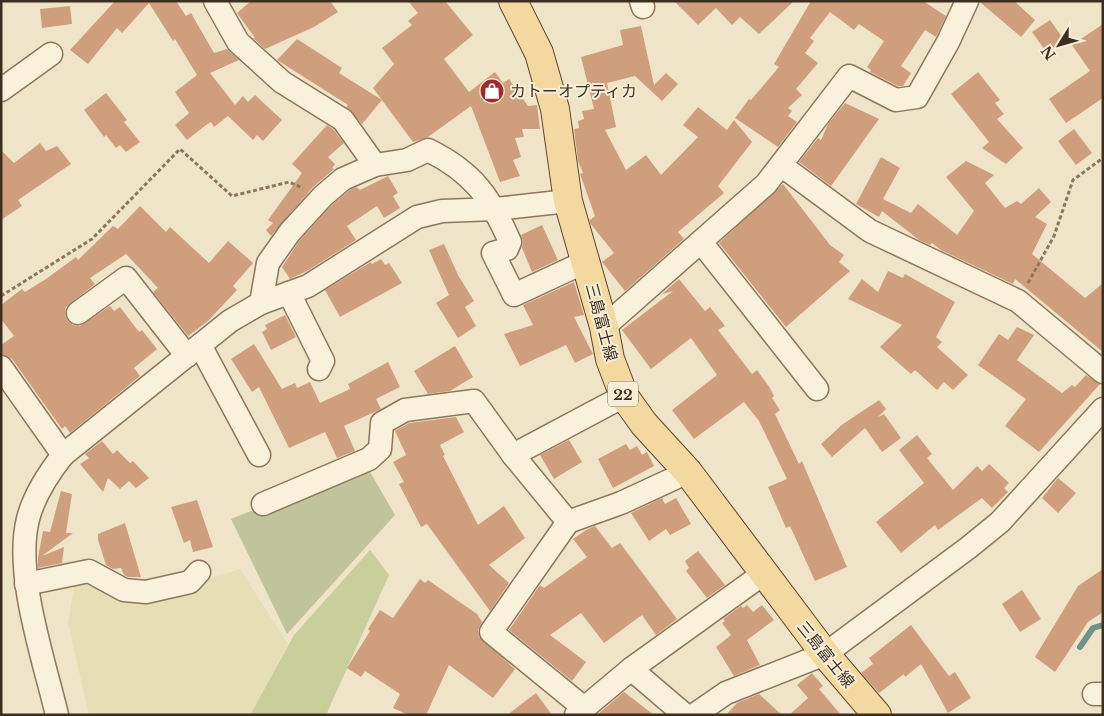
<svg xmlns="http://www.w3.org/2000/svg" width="1104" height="716" viewBox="0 0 1104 716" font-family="'Libre Baskerville','Noto Sans JP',serif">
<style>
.farmland{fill:#e6deb5}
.green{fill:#c9cf9b}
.cemetery{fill:#bfc49a}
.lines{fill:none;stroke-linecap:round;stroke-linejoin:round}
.stream{stroke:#6f938a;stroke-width:6}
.building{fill:#cf9f7d}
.minor-casing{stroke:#8d765c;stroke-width:25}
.major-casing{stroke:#5b4430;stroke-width:30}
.path{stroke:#8d765c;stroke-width:3;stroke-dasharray:4 2.5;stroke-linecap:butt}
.minor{stroke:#faf1dc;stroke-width:22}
.major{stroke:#f3d9a0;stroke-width:28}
.labels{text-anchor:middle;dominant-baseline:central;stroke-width:4;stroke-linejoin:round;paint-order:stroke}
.shield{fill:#f7eed8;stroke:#756857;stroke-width:1}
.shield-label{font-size:15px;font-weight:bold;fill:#3d2e20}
.poi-label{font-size:16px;fill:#3d2e20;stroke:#f7eed8;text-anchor:start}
.street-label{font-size:16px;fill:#3d2e20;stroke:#f7eed8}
</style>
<rect width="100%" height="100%" fill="#f0e4c8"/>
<polygon class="farmland" points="240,569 288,644 250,715 89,715 68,623 75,581 132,603"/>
<polygon class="green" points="370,550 389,575 326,715 250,715 294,635"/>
<polygon class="cemetery" points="366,465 395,515 287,634 231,519"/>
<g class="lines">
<polyline class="stream" points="1080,647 1093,628 1103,625"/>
</g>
<g class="building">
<polygon points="115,1 176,1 186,16 191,13 214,53 227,49 239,60 210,73 235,105 243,96 248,102 255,95 282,120 263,141 257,135 253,140 228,116 214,127 211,122 206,125 187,140 175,125 189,113 175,92 197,75 175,39 173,41 149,3 122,33 117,28 88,64 70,50"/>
<polygon points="251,1 330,1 338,12 314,27 265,49 253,38 255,38 237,13"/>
<polygon points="408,1 445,1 473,35 444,59 469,92 495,72 503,83 509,79 528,106 537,105 540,129 522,129 524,137 515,138 521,157 513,160 520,176 500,182 471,106 428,137 413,142 373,88 394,64 382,48 412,25 408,21 418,13"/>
<polygon points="674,1 794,1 759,34 740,17 732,25 716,8 698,25"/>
<polygon points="811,1 923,1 946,16 936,37 925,30 901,66 911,73 903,86 898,86 870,72 871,70 867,67 884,41 859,24 854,30 830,12 810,38 814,41 805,53 818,63 796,89 802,95 788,108 792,111 788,116 797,122 778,147 735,118 749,99 751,100 779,67 774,64"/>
<polygon points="1014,1 1035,20 1021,37 980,2"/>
<polygon points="70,6 72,24 42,28 40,9"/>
<polygon points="1050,20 1065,41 1047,53 1032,32"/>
<polygon points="1103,24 1103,98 1066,123 1049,99 1090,71 1072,45"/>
<polygon points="641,26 654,85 666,73 678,84 662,101 635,76 607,83 616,127 605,130 626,170 646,155 661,175 698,137 683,125 698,107 727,130 734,120 752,142 718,186 724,193 678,232 684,239 625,291 602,262 614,253 590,223 590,220 595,216 580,174 583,173 578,161 574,129 579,128 578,121 584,119 582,111 594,109 581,57 623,45 620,30"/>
<polygon points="297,39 342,68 339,73 382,100 362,124 346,107 348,105 277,60"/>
<polygon points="978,72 1000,100 995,103 1004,114 997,119 1023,148 1006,164 982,148 989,142 951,94"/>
<polygon points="106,93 127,120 124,122 140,142 126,152 120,145 116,148 106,135 104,137 84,110"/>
<polygon points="845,103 879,119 831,186 799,162 818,138 821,140 828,124"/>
<polygon points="327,125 334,130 344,143 328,157 335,164 332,168 334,169 313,187 271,236 266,230 273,223 268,220 302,173 292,164"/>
<polygon points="1074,129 1092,153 1076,165 1058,141"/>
<polygon points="40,143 46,151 57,146 71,164 18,200 22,206 1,220 1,150 14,163"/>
<polygon points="881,157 900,168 883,199 911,213 918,204 957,235 974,211 946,177 966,161 994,175 985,183 1005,208 1017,201 1021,204 1039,188 1051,202 1035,217 1047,224 1032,254 1085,298 1103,283 1103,352 1015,279 1013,284 941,250 932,243 930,245 919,240 882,211 879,217 856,204"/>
<polygon points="388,176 398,193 393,196 400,208 384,218 377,206 347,226 356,240 307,271 290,279 282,267 300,240 332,205 350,190 356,187 360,190"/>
<polygon points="783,184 830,245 844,255 839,262 850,271 786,327 719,243"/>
<polygon points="140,206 166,232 170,227 209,263 228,241 253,263 233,286 237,290 208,321 188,336 153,292 158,288 126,254 90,278 95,284 66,307 65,315 68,321 73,325 80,326 110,306 114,311 120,307 139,332 142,330 157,349 134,368 140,376 70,433 65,426 62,429 12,359 1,354 1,345 14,336 1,319 1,305 22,289 25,292 46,279 76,257 78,260 113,226 118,229"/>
<polygon points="542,225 558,260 532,272 522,248 523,241 521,235"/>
<polygon points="444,244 458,275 474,301 465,307 476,326 458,338 436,303 449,295 429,250"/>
<polygon points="381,259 385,265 389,263 402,283 340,317 325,290 371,262 372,264"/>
<polygon points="888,271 903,278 905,274 955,302 936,337 942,342 937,347 968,375 953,390 944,382 937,390 915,370 911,374 880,347 902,325 848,299 862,279 878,292"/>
<polygon points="679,279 705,311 710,307 725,326 718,330 752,374 757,370 770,388 774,396 772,398 780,410 775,414 799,464 802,461 847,567 815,581 790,526 786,528 768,487 787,479 759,421 744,402 694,439 672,410 717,375 691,338 651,369 622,330 673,291 662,294"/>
<polygon points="574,282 584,315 574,317 593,354 575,363 566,345 520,366 504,334 533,325 523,305"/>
<polygon points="285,315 296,337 271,350 262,332 267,329 265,325"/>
<polygon points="1017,327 1034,335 1017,360 1062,393 1072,385 1075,387 1086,375 1100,384 1039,452 1005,426 1026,399 978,365 999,334 1008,340"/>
<polygon points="254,344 282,389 295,383 297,388 310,382 320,403 350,389 348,384 388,362 400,387 376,399 381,409 344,426 355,451 337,458 325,432 289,448 259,387 252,392 231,359"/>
<polygon points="455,346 473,377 450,391 428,394 414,371"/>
<polygon points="879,400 886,409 878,417 884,414 901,438 882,452 865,428 832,457 821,444 843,424"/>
<polygon points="456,417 464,432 440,445 445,455 443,456 478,525 504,506 525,538 489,565 509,583 490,611 427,524 421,527 399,484 404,482 393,462 406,455 395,431 409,423"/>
<polygon points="917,435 932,454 927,458 953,490 977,466 982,471 989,464 1009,483 1004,488 1008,492 992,508 982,498 938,530 935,525 901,553 876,522 924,483 899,450"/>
<polygon points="569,440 582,462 554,479 540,455"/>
<polygon points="102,441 113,454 117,450 130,463 133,461 149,478 136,488 129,481 120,489 108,478 103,492 80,464 89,458 85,454"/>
<polygon points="626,444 630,450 637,446 642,455 647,452 654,466 613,488 598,459"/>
<polygon points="1058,478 1076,493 1058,513 1042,498"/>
<polygon points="61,491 72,494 66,533 73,533 42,556 64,547 62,563 38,568 38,557 43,531 50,532"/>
<polygon points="662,498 665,504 676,498 691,524 670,535 666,529 649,541 631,513"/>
<polygon points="197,500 213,547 193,552 190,540 184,543 171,507"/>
<polygon points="125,523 141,577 128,577 124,575 121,568 113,569 106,565 98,540 98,534"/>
<polygon points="595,526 612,548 620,543 677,619 656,635 642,615 604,643 581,613 550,635 586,662 572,681 509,630 540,585 544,588 587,557 573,539 586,530"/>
<polygon points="698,551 725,585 707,598 686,571 689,568 685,561"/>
<polygon points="1103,569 1103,612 1088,622 1055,672 1035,657 1078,586"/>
<polygon points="420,579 425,583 428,580 477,614 482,622 478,630 479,637 515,669 493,698 449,665 426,715 408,715 393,708 400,694 365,671 361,677 347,668 370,631 368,629 380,610 393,618"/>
<polygon points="1022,590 1041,619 1020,632 1002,604"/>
<polygon points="747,605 753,612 762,605 774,620 747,640 760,665 734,676 716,647 731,635 722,623 725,621 723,619 741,606 743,608"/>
<polygon points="911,625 949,676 955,672 971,698 948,713 921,664 905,677 904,674 879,693 861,673 873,664 869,658"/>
<polygon points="812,673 823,686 819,689 841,715 789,715 808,698 797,685"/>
<polygon points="624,692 654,715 597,715"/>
<polygon points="536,693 552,715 507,715"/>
<polygon points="759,694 782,715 726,715 737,703"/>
</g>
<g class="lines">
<defs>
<g id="minor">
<polyline points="215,1 238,42 282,82 343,120 375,165 343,179 323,196 290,232 268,263 261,303"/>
<polyline points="641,1 643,7"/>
<polyline points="1,90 51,54"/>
<path d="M375 165 407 160 428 150C473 172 491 198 510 242L507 249 493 253 514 295 585 262"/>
<polyline points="782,166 870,231 1018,301 1103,372"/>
<polyline points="701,242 817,389"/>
<polyline points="289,293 323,361 319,369"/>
<polyline points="78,313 126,278 187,356"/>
<polyline points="604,327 766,184 849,76 896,100 917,97 948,42 967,1"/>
<polyline points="200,345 259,455"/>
<polyline points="1,367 63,455"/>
<polyline points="513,455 624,396"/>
<polyline points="263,504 369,459 380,449 382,423 405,410 474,401 513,455 568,522 621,503 688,472"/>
<polyline points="568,522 491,632 584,708"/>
<polyline points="26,584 89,571 124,590 146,592 190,582 199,572"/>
<polyline points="631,669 685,715"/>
<polyline points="1094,694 1103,694"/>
<path d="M57 715C44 660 14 573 28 519 34 495 48 474 63 455L230 321 261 303 308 286 417 217 442 211 496 209 568 201"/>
<polyline points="576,715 631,669 763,574"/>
<polyline points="694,715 726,693 825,654 968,548 1000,522 1103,409"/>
</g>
<polyline id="major" points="513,1 539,53 555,109 568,201 604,327 610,359 624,396 644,424 688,472 825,654 877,715"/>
</defs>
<use href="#minor" class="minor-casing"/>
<use href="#major" class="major-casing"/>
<g class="path">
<polyline points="1028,283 1054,236 1073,180 1103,158"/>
<polyline points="1,296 92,239 180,149 232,196 289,182 303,188"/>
</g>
<use href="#minor" class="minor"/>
<use href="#major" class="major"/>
</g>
<defs>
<symbol id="shop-disc" viewBox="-11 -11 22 22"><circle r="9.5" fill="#9e2a2b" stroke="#f7eed8"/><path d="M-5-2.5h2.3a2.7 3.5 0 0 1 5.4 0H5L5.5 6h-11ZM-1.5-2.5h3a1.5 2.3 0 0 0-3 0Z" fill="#fff"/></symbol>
</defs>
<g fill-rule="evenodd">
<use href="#shop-disc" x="478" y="77" width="28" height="28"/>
</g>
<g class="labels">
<rect class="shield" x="608" y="381.5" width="30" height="25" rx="4"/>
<g class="shield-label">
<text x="623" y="394">22</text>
</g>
<g class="poi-label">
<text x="510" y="91">カトーオプティカ</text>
</g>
<g class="street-label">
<text transform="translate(602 322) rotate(75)">三島富士線</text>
<text transform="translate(826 654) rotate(51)">三島富士線</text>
</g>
</g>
<rect width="1104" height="716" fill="none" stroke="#3d2e20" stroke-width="5"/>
<g transform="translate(1059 45) rotate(233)" stroke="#f7eed8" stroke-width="4" paint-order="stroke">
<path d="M0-4L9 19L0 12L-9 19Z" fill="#3d2e20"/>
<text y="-8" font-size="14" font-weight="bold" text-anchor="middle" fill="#3d2e20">N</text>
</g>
</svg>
